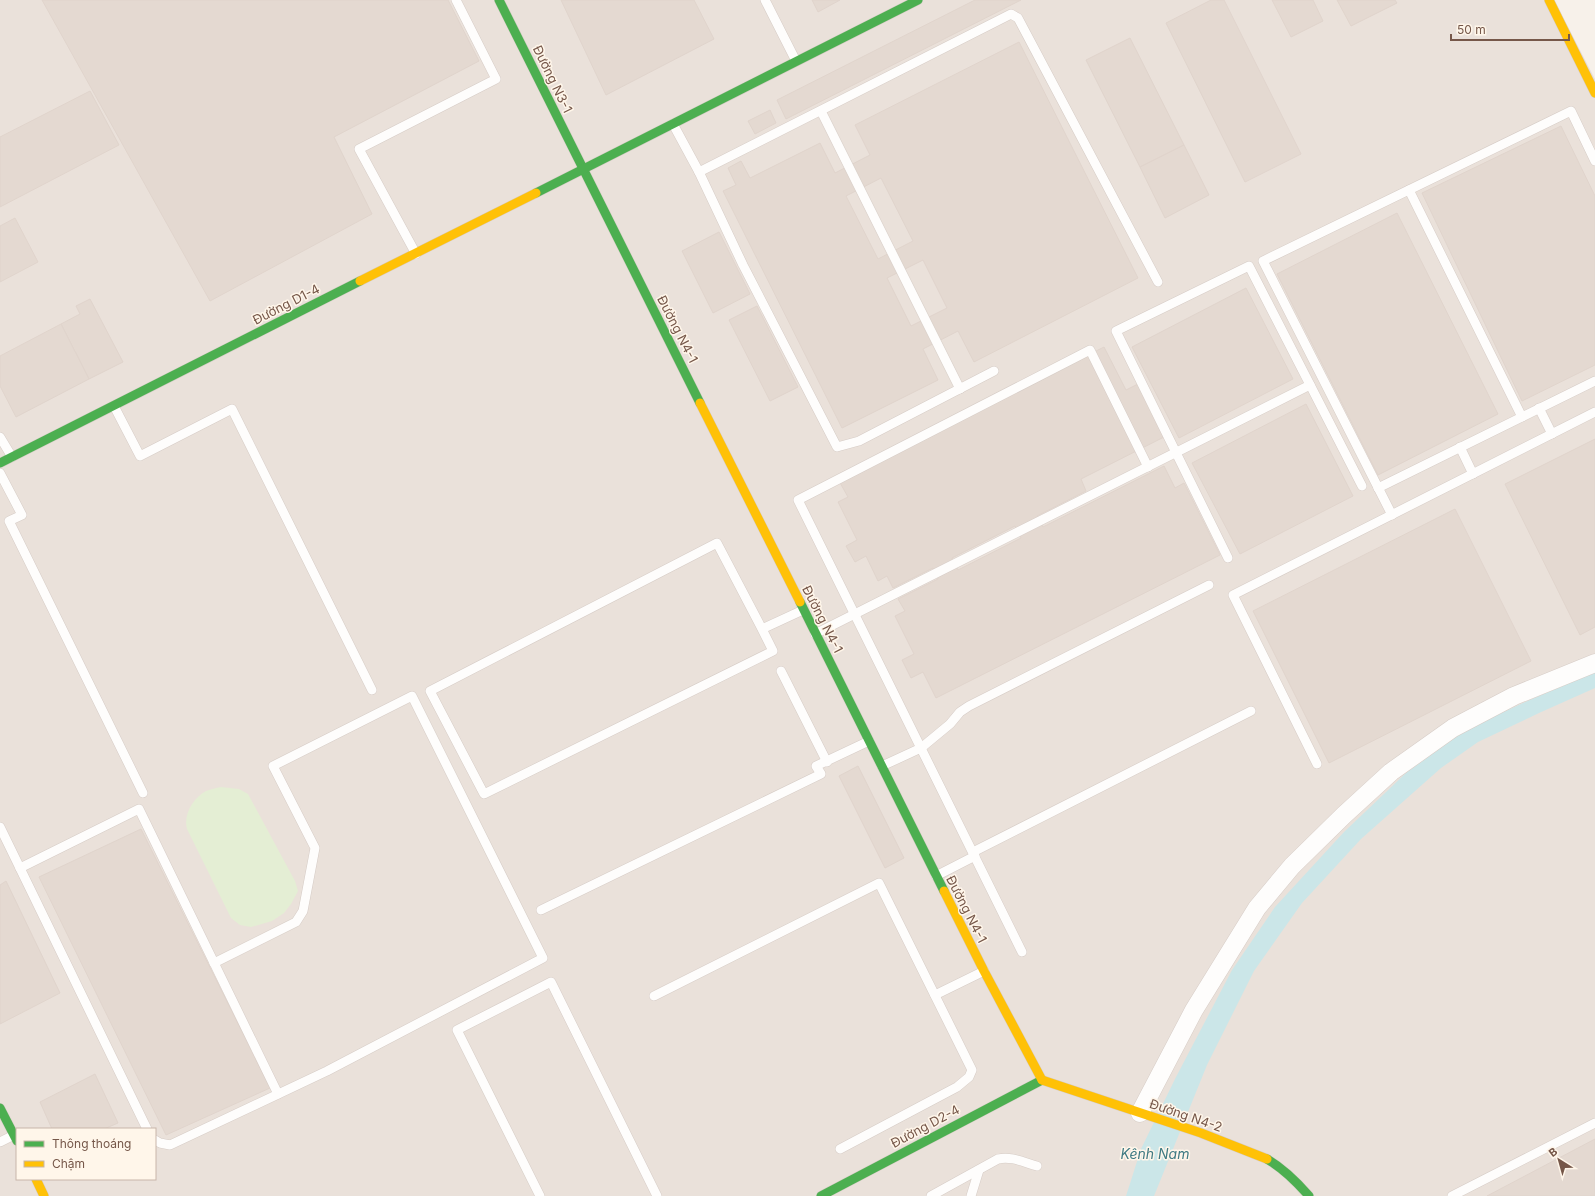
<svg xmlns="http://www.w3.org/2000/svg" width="1595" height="1196" viewBox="0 0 1595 1196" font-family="Inter,sans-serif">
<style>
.industrial{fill:#eae1da;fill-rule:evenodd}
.green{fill:#e4eed4}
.water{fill:#cbe6e8}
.building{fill:#e4d9d1;stroke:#e0d4cc;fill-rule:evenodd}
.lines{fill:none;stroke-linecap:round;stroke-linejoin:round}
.lane-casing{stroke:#d6ccc6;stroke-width:10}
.street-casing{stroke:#d6ccc6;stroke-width:19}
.fast-casing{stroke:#d6cdc6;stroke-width:10}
.slow-casing{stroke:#d6cdc6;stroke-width:10}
.lane{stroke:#fefdfc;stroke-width:9}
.street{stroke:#fefdfc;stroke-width:18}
.fast{stroke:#4caf50;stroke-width:9}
.slow{stroke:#ffc107;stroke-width:9}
.labels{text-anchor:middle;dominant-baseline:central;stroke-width:3;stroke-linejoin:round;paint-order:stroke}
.street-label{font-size:13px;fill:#765749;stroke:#fff6ea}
.water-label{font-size:14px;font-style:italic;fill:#3f7a83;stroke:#fff6ea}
</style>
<rect width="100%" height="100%" fill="#f7f1ea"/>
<path class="industrial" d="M0 0H1554L1595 79V1196H0ZM17 1129H155V1179H17Z"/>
<path class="green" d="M221 787 239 789 248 794 295 881 298 891 291 904 284 913 272 921 251 927 240 925 231 918 187 829C183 815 193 798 206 791 211 789 216 788 221 787Z"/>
<polygon class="water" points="1595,672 1595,688 1539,713 1478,742 1441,768 1361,839 1302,903 1254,971 1207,1065 1154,1196 1126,1196 1141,1149 1175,1079 1232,970 1275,907 1344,832 1406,773 1467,729 1523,703"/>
<g class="building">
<polygon points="42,0 448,0 479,61 334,137 372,214 210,301"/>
<polygon points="561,0 694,0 714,39 606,95"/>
<polygon points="812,0 840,0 818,12"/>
<polygon points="975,0 1021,0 786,119 777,100"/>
<polygon points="1211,0 1224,0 1301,154 1245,182 1166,23"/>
<polygon points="1272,0 1313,0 1323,21 1291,37"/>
<polygon points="1337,0 1395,0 1397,3 1351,26"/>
<polygon points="1130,38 1184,145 1140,167 1086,60"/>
<path d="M1019 42 1138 278 974 362 958 331 923 349 938 380 842 428 723 191 736 185 728 168 741 161 750 178 820 143 835 173 870 155 855 125ZM881 178 913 241 878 259 846 196ZM923 260 947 308 911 326 887 278Z"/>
<polygon points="90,91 119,145 0,207 0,137"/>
<polygon points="770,110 776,123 755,134 748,121"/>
<polygon points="1561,126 1595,196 1595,365 1522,401 1422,193"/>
<polygon points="1184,145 1209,195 1165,218 1140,167"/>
<polygon points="1397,213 1498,414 1378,475 1277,274"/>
<polygon points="15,218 38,262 0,282 0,226"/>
<polygon points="719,232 750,294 713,313 682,251"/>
<polygon points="1246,288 1293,379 1179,438 1132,347"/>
<polygon points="90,299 123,362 89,379 61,324 80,314 76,306"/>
<polygon points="757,306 798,387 770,401 729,320"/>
<polygon points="61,324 89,379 16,417 0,386 0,356"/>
<path d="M1104 347 1126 390 1138 384 1164 437 1081 479 1086 491 1037 516 1043 527 1164 466 1175 488 1184 483 1220 555 936 698 923 672 911 678 902 660 914 654 895 616 905 611 898 599 938 579 933 568 893 588 887 576 878 581 866 556 855 562 846 546 857 540 838 502 848 497 839 481ZM1015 526 1021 538 958 570 952 558Z"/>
<polygon points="1306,404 1353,496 1240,554 1192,463"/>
<polygon points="1595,439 1595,627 1580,635 1505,484"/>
<polygon points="1455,509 1531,661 1329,763 1253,611"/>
<polygon points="858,766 904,858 885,868 839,776"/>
<polygon points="141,829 270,1088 166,1135 39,877"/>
<polygon points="6,881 60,993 0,1024 0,885"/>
<polygon points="95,1074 118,1123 104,1129 52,1129 40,1102"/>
<polygon points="1595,1139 1595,1196 1487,1196"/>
</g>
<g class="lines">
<defs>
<g id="lane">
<polyline points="765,0 796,61"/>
<polyline points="821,111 960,389"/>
<polyline points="673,124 699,172 743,265 837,447 859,441 994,371"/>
<polyline points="699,172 1011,14 1018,18 1158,282"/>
<polyline points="1409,190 1522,417"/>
<polyline points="416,254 359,149 496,79 456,0"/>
<polyline points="114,406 140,456 232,409 372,690"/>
<polyline points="1539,408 1552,434"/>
<polyline points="0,437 12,457"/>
<polyline points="1460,447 1473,474"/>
<polyline points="0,473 22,515 9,521 143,793"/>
<polyline points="1378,488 1595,381"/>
<polyline points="1392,515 1263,261 1571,111 1595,161"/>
<polyline points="1228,558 1116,331 1249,266 1362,486"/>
<polyline points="762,629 773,651 484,794 430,691 717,543 762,629 803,610"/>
<polyline points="815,634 1310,385"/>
<polyline points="781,671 827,762"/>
<polyline points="1317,764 1233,595 1595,412"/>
<polyline points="882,766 921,748 950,724 960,712 969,706 1209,585"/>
<polyline points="0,827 147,1129"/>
<polyline points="973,852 1251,711"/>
<polyline points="20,868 139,809 278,1094"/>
<polyline points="936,876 975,856"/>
<polyline points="541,910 821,774 816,766 869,741"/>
<polyline points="1022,952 798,500 1090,350 1148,467"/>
<polyline points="935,995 984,971"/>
<polyline points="654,996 879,883 972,1070 969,1077 957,1087 840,1149"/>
<polyline points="155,1140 160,1143 170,1145 327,1071 543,958 412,696 273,766 315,848 303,911 296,922 214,963"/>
<polyline points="0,1142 14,1135"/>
<polyline points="540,1196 457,1030 551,982 657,1196"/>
<path d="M931 1196 998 1159C1011 1156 1023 1162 1037 1166"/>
<polyline points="971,1196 979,1170"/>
<polyline points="1452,1196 1595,1123"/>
</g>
<polyline id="street" points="1140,1113 1194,1010 1257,908 1292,866 1344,815 1391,772 1453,728 1514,696 1595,663"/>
<g id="fast">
<polyline points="499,0 700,403"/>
<polyline points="536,193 918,0"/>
<polyline points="0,463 360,281"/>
<polyline points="800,602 944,891"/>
<polyline points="0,1108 17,1141"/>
<path d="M1267 1159C1284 1169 1296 1181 1309 1196"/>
<polyline points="821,1196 1042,1080"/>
</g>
<g id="slow">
<polyline points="1549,0 1595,93"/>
<polyline points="360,281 536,193"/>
<polyline points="700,403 800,602"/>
<polyline points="944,891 984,971 1042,1080"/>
<polyline points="1042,1080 1201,1133 1267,1159"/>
<polyline points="36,1179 44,1196"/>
</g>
</defs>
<use href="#lane" class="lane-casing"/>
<use href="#street" class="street-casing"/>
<use href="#fast" class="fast-casing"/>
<use href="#slow" class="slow-casing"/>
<use href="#lane" class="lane"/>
<use href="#street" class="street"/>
<use href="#fast" class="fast"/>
<use href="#slow" class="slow"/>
</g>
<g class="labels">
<g class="street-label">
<text transform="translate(553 79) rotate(64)">Đường N3-1</text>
<text transform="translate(286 304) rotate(-27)">Đường D1-4</text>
<text transform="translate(678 329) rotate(63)">Đường N4-1</text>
<text transform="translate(823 619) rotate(63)">Đường N4-1</text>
<text transform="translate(967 909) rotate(63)">Đường N4-1</text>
<text transform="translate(1186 1115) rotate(19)">Đường N4-2</text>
<text transform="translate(925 1126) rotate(-28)">Đường D2-4</text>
</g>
<g class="water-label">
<text x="1155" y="1153">Kênh Nam</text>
</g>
</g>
<rect x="16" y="1128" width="140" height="52" fill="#fff6ea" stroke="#c8b6aa"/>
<rect x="24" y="1141" width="20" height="6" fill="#4caf50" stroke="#c8b6aa"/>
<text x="52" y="1148" font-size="12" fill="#765749">Thông thoáng</text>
<rect x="24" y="1161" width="20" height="6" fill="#ffc107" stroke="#c8b6aa"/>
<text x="52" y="1168" font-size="12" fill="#765749">Chậm</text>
<g transform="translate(1559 1160) rotate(323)" stroke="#fff6ea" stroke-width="3" paint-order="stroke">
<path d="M0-3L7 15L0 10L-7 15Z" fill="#765749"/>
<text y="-6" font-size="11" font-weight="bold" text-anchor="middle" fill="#765749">B</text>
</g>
<path d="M1451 34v6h118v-6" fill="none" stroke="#765749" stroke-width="2"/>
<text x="1457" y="34" font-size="12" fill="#765749" stroke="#fff6ea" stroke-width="3" paint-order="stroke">50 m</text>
</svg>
